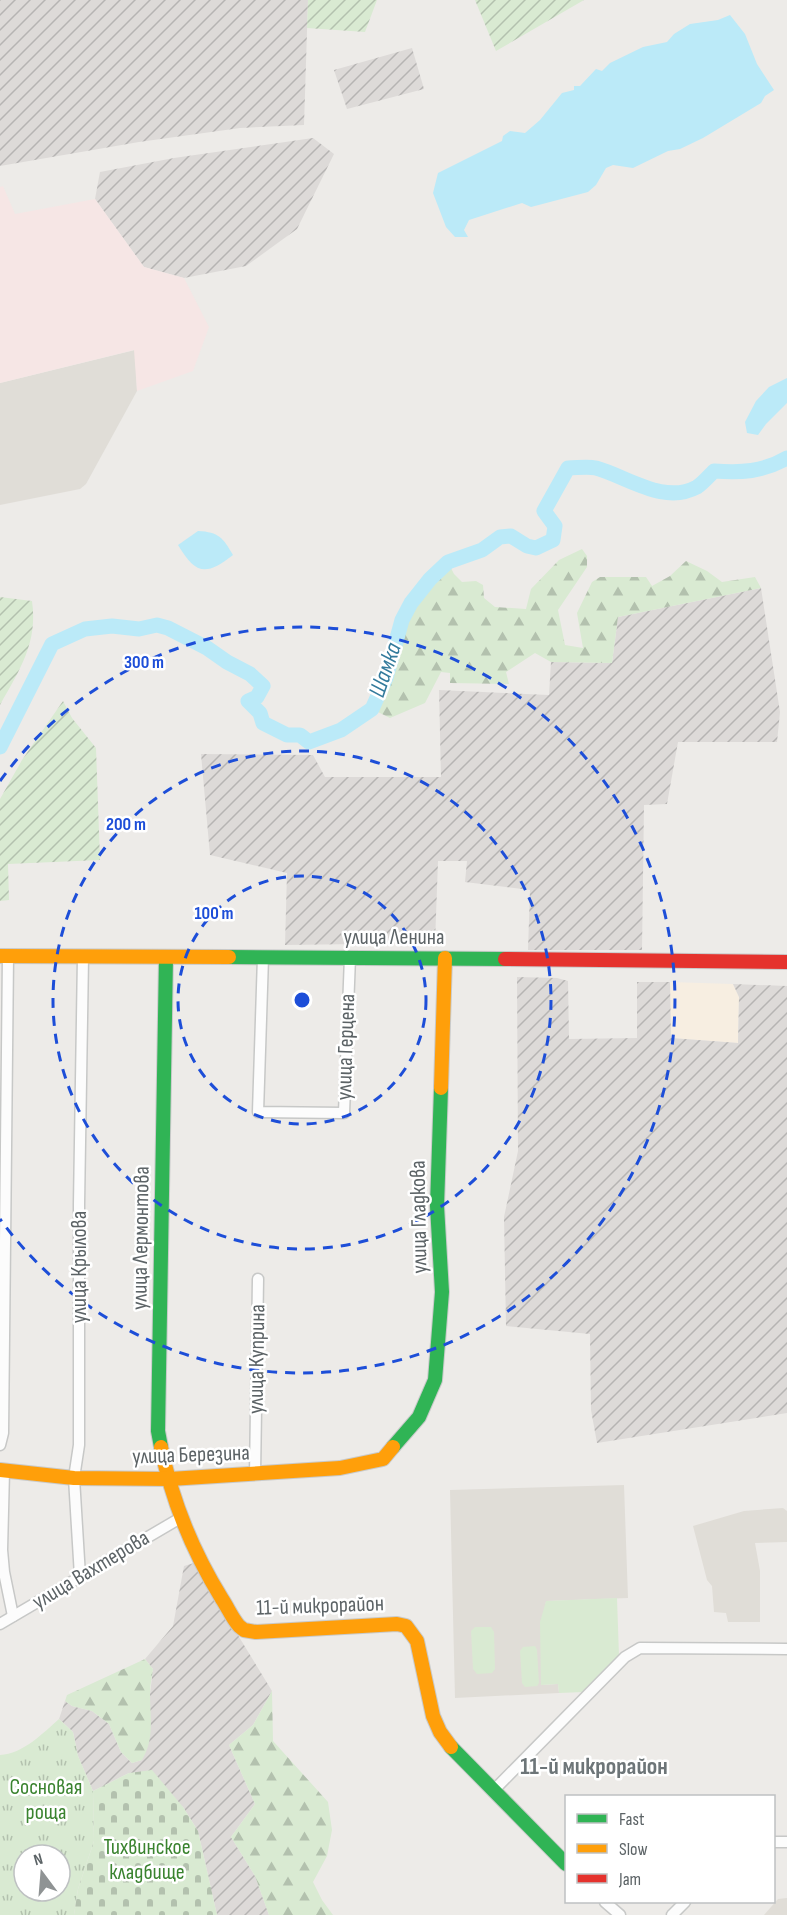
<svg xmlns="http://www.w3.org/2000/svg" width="787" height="1915" viewBox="0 0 787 1915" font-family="'Sofia Sans Condensed',sans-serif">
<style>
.commercial{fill:#f7eee1}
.industrial{fill:url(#industrial-furrows)}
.education{fill:#e0ddd7}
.medical{fill:#f6e6e5}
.grass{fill:url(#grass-tufts);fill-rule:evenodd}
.forest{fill:url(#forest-firs)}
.cemetery{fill:url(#cemetery-stones)}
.garden{fill:url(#garden-furrows)}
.pitch{fill:#d9ead2}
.water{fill:#bbeaf8}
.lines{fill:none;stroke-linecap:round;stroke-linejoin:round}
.river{stroke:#bbeaf8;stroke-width:15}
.street-casing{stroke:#c7c8c7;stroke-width:13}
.fast-casing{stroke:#c9caca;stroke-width:16}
.slow-casing{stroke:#c9caca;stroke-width:16}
.jam-casing{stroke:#c9caca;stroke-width:16}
.street{stroke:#fcfcfc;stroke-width:10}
.fast{stroke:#30b455;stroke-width:14}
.slow{stroke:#ff9f0a;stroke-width:14}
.jam{stroke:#e5322d;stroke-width:14}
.ring{fill:none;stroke:#1d4ed8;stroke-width:3;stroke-dasharray:10 8}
.labels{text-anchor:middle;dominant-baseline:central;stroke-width:5;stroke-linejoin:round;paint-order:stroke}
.street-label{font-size:22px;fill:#5c6366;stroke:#fff}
.park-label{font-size:22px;fill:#3a832f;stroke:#fff}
.water-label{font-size:24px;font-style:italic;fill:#347b9c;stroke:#fff}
.neighbourhood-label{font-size:24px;font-weight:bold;fill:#6d7578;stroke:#fff}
.centre{fill:#1d4ed8;stroke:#fff;stroke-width:3}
.ring-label{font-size:18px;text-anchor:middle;font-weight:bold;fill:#1d4ed8;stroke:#fff;stroke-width:5;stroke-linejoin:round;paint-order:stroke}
</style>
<defs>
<pattern id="industrial-furrows" width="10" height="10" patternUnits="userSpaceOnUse" patternTransform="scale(1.5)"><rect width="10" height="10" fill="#dddad8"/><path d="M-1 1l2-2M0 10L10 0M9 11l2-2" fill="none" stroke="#b6b4b3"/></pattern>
<pattern id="grass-tufts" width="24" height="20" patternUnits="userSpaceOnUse" patternTransform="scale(1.5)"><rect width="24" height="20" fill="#d9ead2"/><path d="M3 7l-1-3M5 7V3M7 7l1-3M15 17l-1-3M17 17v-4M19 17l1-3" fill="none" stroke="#b3c1ae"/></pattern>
<pattern id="forest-firs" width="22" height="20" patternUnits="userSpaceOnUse" patternTransform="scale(1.5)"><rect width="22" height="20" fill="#d9ead2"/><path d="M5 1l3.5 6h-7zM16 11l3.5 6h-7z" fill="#b3c1ae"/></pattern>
<pattern id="cemetery-stones" width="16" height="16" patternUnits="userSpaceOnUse" patternTransform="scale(1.5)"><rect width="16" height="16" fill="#d9ead2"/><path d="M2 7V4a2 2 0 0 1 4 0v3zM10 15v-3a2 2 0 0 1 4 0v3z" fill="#b3c1ae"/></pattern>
<pattern id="garden-furrows" width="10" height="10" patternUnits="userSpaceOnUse" patternTransform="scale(1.5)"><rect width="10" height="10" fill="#d9ead2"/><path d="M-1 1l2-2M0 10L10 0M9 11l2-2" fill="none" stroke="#b3c1ae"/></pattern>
</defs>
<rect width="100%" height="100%" fill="#edebe8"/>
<polygon class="commercial" points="670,982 733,984 739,997 738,1043 671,1038"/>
<g class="industrial">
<polygon points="0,0 308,0 304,125 240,128 139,142 0,166"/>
<polygon points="412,48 424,89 347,109 334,70"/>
<polygon points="313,138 334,154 297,229 246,266 184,278 144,267 95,199 100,172 174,158"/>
<polygon points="761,588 780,712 777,742 678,742 667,804 644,805 642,950 528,950 530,890 465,882 467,861 438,861 435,943 285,945 287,873 210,855 201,754 313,755 325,777 441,777 439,690 549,695 551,662 612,663 618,617"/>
<polygon points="517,977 557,978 568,981 569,1039 637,1038 637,982 670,982 671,1038 738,1043 739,997 733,984 787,986 787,1413 597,1443 591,1410 590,1334 506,1326 504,1217 518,1151"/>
<polygon points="194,1563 272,1691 253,1725 229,1745 255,1804 231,1837 255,1876 269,1915 217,1915 198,1831 183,1807 129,1773 93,1791 78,1756 73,1732 59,1719 65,1701 72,1706 92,1711 109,1724 121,1752 132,1763 142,1760 153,1669 145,1659 173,1626 184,1566"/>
</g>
<g class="education">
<polygon points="135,350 137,391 86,484 80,489 0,505 0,383"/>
<polygon points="624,1485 628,1598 546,1601 541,1685 558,1684 559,1693 455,1698 450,1490"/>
<polygon points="783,1508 787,1511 787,1542 755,1543 760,1571 760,1622 728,1622 726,1613 714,1612 712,1586 707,1580 693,1526 744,1511"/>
<polygon points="787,1898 787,1915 764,1915 778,1899"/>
</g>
<polygon class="medical" points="3,186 15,214 95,199 144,267 184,278 209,327 193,371 137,391 134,350 0,383 0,187"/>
<path class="grass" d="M59 1719 73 1732 78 1756 93 1791 94 1841 78 1889 74 1915H0V1755C23 1754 43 1733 59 1719ZM24 1855H60V1891H24Z"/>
<g class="forest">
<polygon points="582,549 587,556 587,567 558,610 565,645 583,648 577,613 592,582 600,577 646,577 652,586 670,576 686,561 707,571 722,582 755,577 761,588 618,617 612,663 551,662 535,653 506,672 509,684 450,683 450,673 441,672 425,703 390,718 372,709 386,678 402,620 411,603 430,579 448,562 454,574 462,582 476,581 483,585 484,598 495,607 526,609 531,589 559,560"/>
<path d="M145 1659 153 1669C152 1677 150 1685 150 1693 150 1717 155 1739 142 1760L132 1763 121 1752 109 1724 92 1711 72 1706 65 1701 67 1695Z"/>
<polygon points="272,1691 273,1741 328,1802 332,1830 327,1856 313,1882 322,1900 333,1915 269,1915 255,1876 231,1837 255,1804 229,1745 253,1725"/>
</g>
<polygon class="cemetery" points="152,1770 183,1807 198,1831 217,1915 74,1915 78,1889 94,1841 93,1791 129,1773"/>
<g class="garden">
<polygon points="308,0 377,0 365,32 307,28"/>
<polygon points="475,0 584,0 496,51"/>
<path d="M0 597 32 601C38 643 20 669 0 705Z"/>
<polygon points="63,701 72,718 96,748 100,860 8,864 9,900 0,901 0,799 22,760"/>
</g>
<g class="pitch">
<polygon points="617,1598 619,1656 584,1692 559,1693 558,1684 541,1685 540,1622 546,1601"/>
<polygon points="475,1627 491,1627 494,1632 495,1669 492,1673 477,1674 473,1669 471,1631"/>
<polygon points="535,1646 537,1650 539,1683 537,1686 525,1687 522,1683 520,1651 523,1647"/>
</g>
<g class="water">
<polygon points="730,15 745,34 757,64 774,90 765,96 761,103 703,138 680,149 668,151 633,168 613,165 606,168 596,185 588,192 531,207 522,203 469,220 464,230 468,237 455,237 446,227 433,193 438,173 502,141 503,136 510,131 525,133 540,120 562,93 574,90 574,86 580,86 596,69 602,71 610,63 643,47 667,42 674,34 690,24 718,20"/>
<polygon points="787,378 787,403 766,424 758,435 747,433 745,422 756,401 769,387"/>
<path d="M198 531C219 532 223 538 233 555 206 576 196 575 178 545Z"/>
</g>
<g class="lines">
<path class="river" d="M0 747 52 644 85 629 112 626 139 629 157 625 168 628 207 648 227 662 250 674 263 686 257 697 248 701 260 713 263 723 287 735H300L309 742 341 730 372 709 386 678 402 620 411 603 430 579 448 562 482 550 500 537 511 536 527 546 536 548 553 540 555 526 544 511 568 468C577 468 587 466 596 468 628 477 664 505 697 487 703 483 709 476 714 471 741 473 763 472 787 458"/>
<defs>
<g id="street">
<polyline points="263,957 258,1112 344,1113 350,957"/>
<polyline points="0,1445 3,1433 8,956"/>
<polyline points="4,1471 2,1550 4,1572 13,1616"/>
<polyline points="255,1474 258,1279"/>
<polyline points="80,1576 74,1478 79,1445 79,1204 83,957"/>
<polyline points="0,1624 182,1517"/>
<polyline points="493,1791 625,1657 640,1648 787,1649"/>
<polyline points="774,1842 787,1842"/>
<polyline points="605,1902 620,1915"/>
<polyline points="672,1915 685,1902"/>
</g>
<g id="fast">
<polyline points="229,957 505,959"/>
<polyline points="161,1447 158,1431 166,957"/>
<polyline points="393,1447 419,1417 435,1380 442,1292 437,1206 441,1088"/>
<polyline points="451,1747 566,1864"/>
</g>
<g id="slow">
<polyline points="0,956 229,957"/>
<polyline points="441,1088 445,958"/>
<path d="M161 1447C172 1501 193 1552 222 1599 228 1608 232 1618 239 1626L244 1630 256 1632 397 1624 406 1626 417 1641 433 1716 440 1732 451 1747"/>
<polyline points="0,1470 74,1478 170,1479 340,1468 383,1459 393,1447"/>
</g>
<polyline id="jam" points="505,959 787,962"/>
</defs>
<use href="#street" class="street-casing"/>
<use href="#fast" class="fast-casing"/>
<use href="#slow" class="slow-casing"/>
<use href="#jam" class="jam-casing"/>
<use href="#street" class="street"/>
<use href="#fast" class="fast"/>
<use href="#slow" class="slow"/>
<use href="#jam" class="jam"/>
</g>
<g class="ring">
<circle cx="302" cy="1000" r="124"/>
<circle cx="302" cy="1000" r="249"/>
<path d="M0 781A373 373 0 1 1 0 1219"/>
</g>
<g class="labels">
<g class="street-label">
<text x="394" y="937">улица Ленина</text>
<text transform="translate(346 1047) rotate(-88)">улица Герцена</text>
<text transform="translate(419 1217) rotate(-91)">улица Гладкова</text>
<text transform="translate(141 1238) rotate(-89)">улица Лермонтова</text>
<text transform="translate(79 1267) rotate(-90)">улица Крылова</text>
<text transform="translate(257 1359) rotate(-89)">улица Куприна</text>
<text transform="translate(191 1455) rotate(-2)">улица Березина</text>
<text transform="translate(91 1570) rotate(-31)">улица Вахтерова</text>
<text transform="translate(320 1606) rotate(-2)">11-й микрорайон</text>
</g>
<g class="park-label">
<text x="46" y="1787">Сосновая<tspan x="46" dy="25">роща</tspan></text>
<text x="147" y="1847">Тихвинское<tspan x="147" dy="25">кладбище</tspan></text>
</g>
<g class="water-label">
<text transform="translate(385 670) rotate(-71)">Шамка</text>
</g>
<g class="neighbourhood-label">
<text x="594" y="1766">11-й микрорайон</text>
</g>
</g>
<circle cx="302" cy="1000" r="9" class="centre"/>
<g class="ring-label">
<text x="144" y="668">300 m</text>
<text x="126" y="830">200 m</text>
<text x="214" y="919">100 m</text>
</g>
<rect x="565" y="1795" width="210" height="108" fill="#ffffff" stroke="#bec1c2" stroke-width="1.5"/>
<rect x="577" y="1814" width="30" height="9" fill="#30b455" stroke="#bec1c2" stroke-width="1.5"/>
<text x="619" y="1825" font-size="18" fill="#5c6366">Fast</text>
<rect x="577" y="1844" width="30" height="9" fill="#ff9f0a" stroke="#bec1c2" stroke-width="1.5"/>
<text x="619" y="1855" font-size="18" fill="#5c6366">Slow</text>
<rect x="577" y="1874" width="30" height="9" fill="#e5322d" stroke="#bec1c2" stroke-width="1.5"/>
<text x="619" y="1885" font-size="18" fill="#5c6366">Jam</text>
<g transform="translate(42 1873) rotate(344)"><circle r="28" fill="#ffffff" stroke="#bec1c2" stroke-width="1.5"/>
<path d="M0-4.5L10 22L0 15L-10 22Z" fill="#8f9394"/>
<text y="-9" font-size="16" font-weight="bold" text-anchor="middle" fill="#5c6366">N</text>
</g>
</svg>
